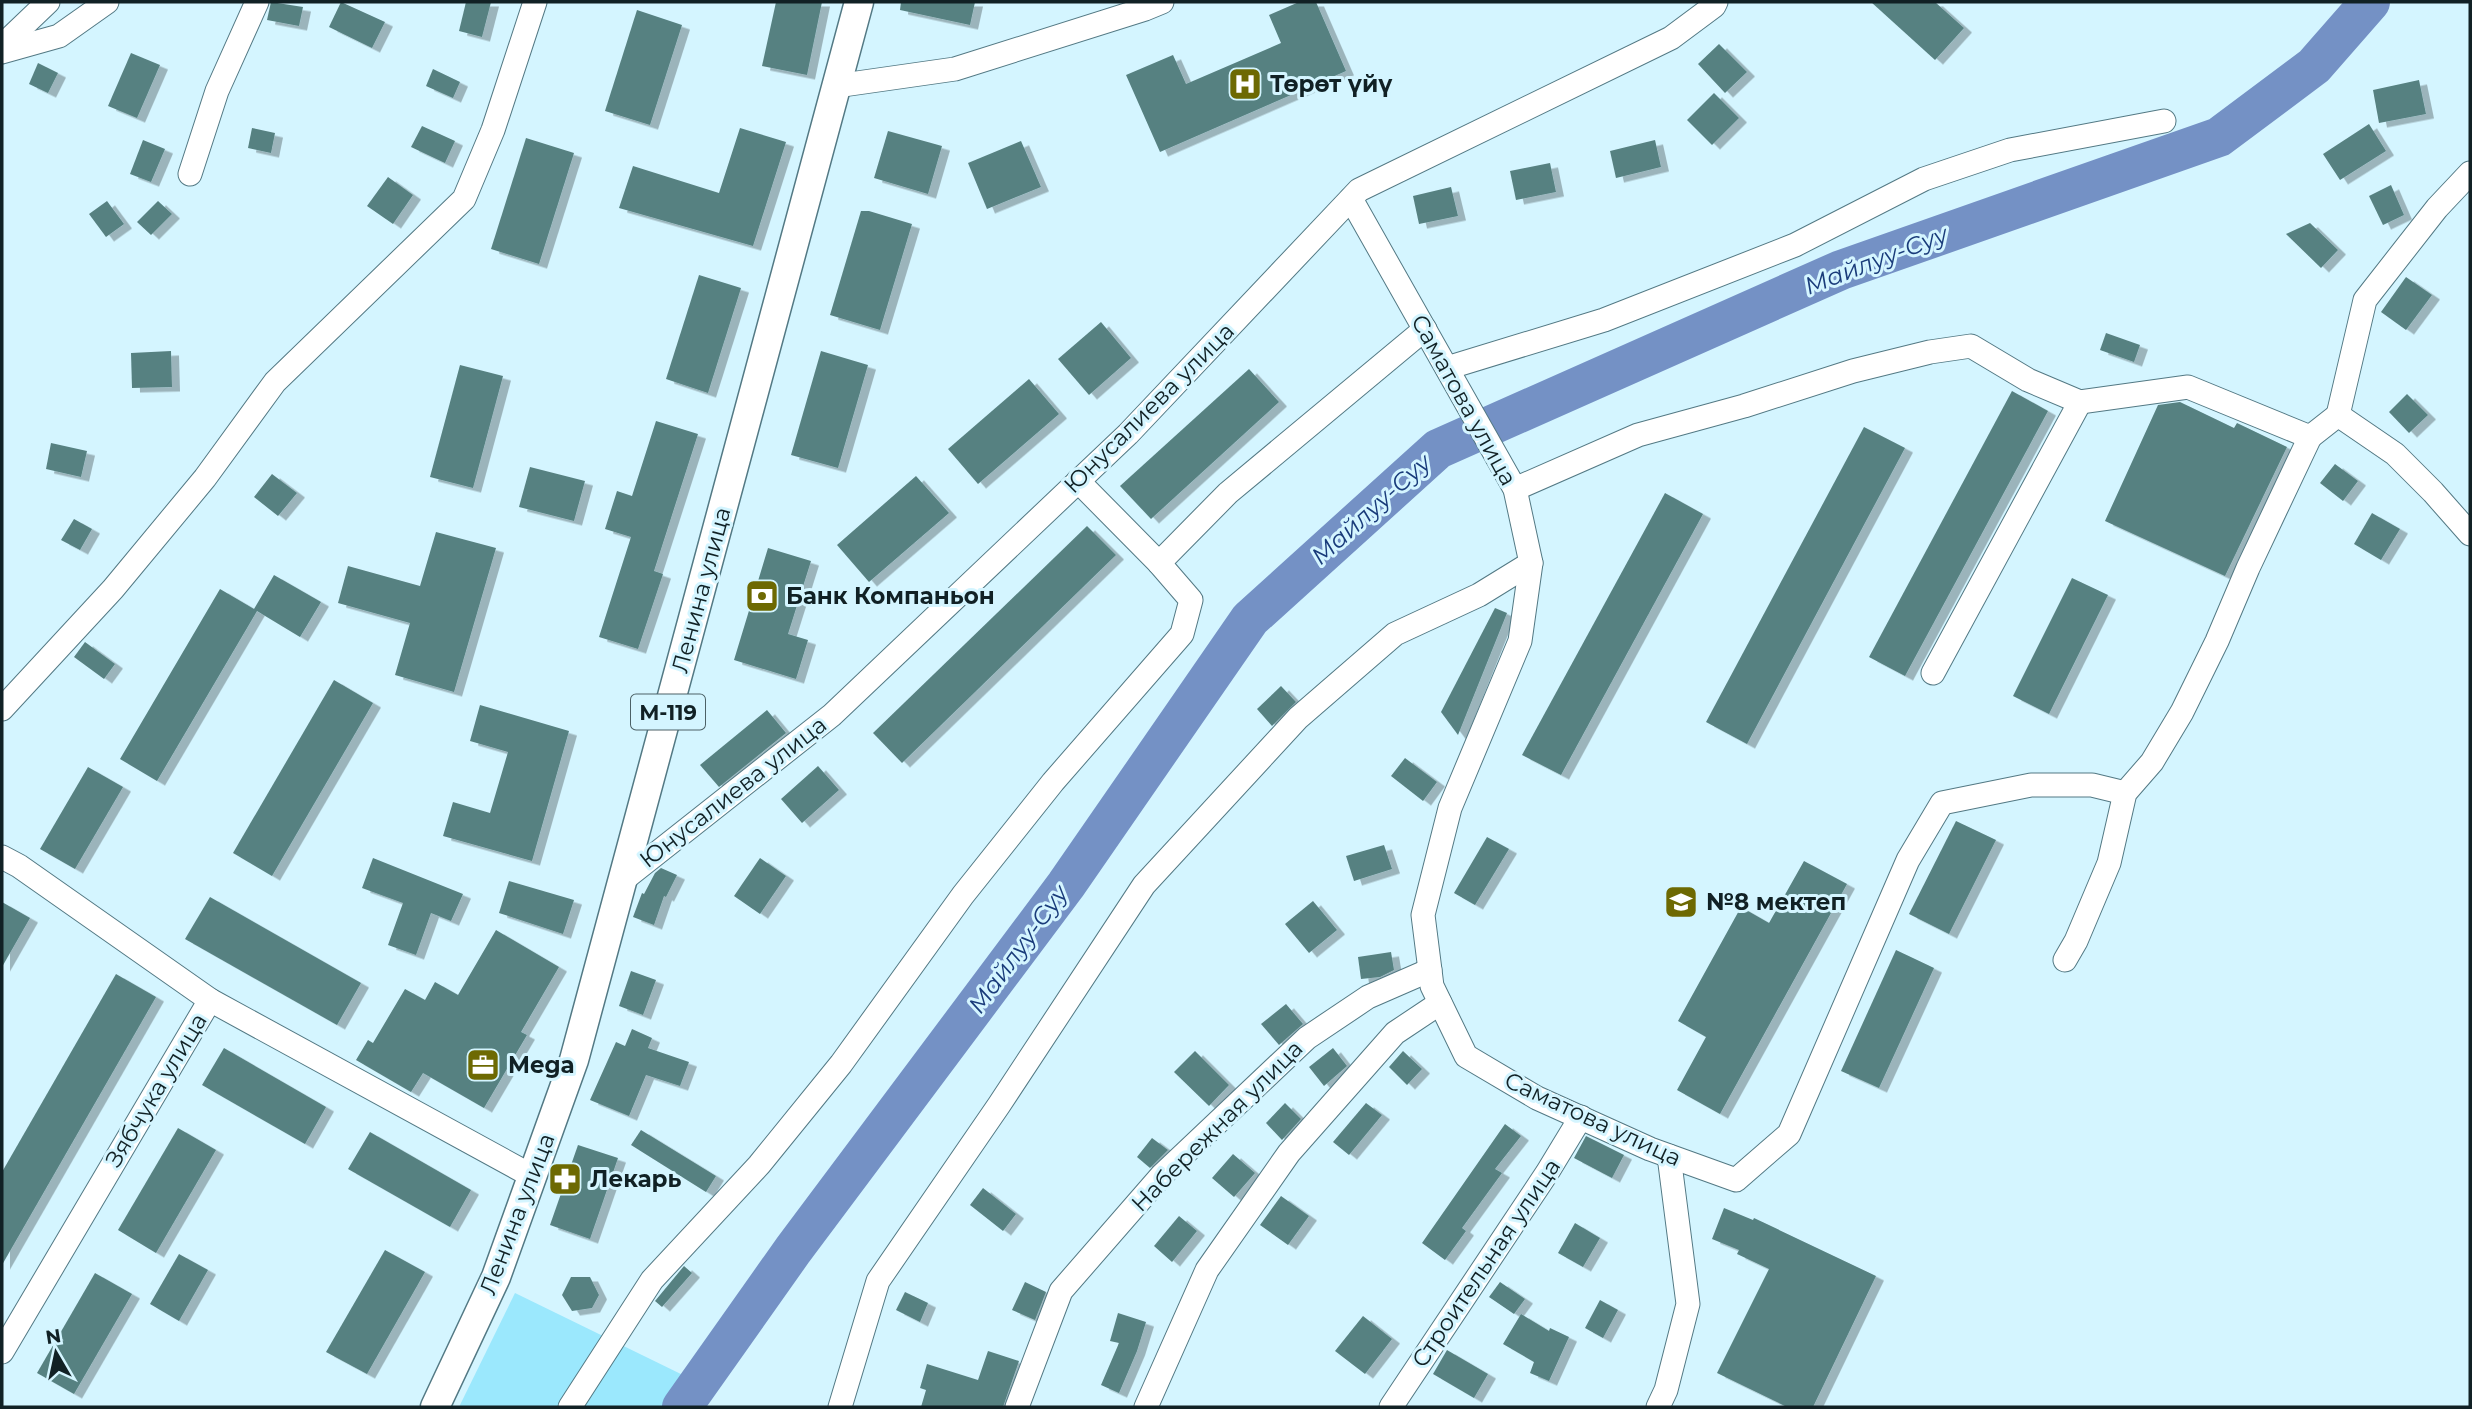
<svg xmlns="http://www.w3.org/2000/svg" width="2472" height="1409" viewBox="0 0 2472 1409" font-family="Montserrat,sans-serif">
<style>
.green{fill:#9be8fd}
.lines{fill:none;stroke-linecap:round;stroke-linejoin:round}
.river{stroke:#7491c5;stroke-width:40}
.building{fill:#578181;filter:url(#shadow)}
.minor-casing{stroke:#537984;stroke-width:25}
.major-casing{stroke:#537984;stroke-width:31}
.minor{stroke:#fff;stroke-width:23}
.major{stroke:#fff;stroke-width:28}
.labels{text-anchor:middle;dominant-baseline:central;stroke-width:6;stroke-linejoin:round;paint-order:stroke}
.shield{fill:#d4f5ff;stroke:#4c6166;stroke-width:2}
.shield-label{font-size:21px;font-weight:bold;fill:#112125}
.poi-label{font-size:23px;font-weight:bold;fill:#112125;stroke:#d4f5ff;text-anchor:start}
.street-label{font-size:23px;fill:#112125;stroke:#d4f5ff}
.water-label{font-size:24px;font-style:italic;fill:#193b7a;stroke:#d4f5ff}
</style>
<defs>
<filter id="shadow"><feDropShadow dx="8" dy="4.5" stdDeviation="0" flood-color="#0004"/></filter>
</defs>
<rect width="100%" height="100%" fill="#d4f5ff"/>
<polygon class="green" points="515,1293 687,1377 665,1407 459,1407"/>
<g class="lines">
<polyline class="river" points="682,1407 793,1250 1066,885 1250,619 1438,449 1841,270 2219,137 2314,66 2370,2"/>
</g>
<g class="building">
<polygon points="271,2 303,7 299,26 267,20"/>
<polygon points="341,2 385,22 372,48 329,27"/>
<polygon points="466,2 491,2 482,37 459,31"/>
<polygon points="776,2 822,2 807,75 762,66"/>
<polygon points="901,2 975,2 970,25 900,10"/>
<polygon points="1299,2 1316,2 1346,71 1160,152 1126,75 1173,55 1186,84 1281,43 1269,15"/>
<polygon points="1871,2 1935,2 1964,28 1935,60"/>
<polygon points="637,10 682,25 650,125 605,111"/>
<polygon points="1719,44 1747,72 1725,93 1698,64"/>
<polygon points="131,53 160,65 137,118 108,106"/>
<polygon points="38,63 58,73 48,93 29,84"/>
<polygon points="433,69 460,82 453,98 426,86"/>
<polygon points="2419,80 2426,114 2379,123 2373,90"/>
<polygon points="1714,93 1739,118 1712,145 1687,120"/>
<polygon points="2369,124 2386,151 2340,180 2323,154"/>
<polygon points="422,126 455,141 445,163 411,147"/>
<polygon points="252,128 275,133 271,153 248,148"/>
<polygon points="740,128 786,142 753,246 619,208 633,166 719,193"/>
<polygon points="888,131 942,146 928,194 874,178"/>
<polygon points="526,138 574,153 539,264 491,249"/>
<polygon points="143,140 165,149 151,182 130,174"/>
<polygon points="1655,140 1661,167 1616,178 1610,151"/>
<polygon points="1021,141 1041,187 987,209 968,163"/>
<polygon points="1550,163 1556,192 1516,200 1510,171"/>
<polygon points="388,177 413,195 393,224 367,206"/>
<polygon points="2391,185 2404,215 2383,225 2369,196"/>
<polygon points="1451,187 1458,216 1419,224 1413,196"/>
<polygon points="107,201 124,224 106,237 89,214"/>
<polygon points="158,201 172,214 151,235 137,222"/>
<polygon points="861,211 869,211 912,224 880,330 830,315"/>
<polygon points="2310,223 2338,250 2321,268 2286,234"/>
<polygon points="699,275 741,288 708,393 666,379"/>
<polygon points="2406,277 2432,295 2406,330 2381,312"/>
<polygon points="1101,322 1131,358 1089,395 1058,359"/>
<polygon points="2106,333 2140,345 2134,362 2100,350"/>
<polygon points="171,351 172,387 132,388 131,353"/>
<polygon points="821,351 868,365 838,468 791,455"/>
<polygon points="460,365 503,376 473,488 430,477"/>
<polygon points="1249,369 1279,402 1151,519 1120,486"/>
<polygon points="1029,379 1059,414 978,484 948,449"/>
<polygon points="2012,391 2048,411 1905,676 1869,657"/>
<polygon points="2407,394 2428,415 2409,433 2389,412"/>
<polygon points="2180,402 2234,428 2237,423 2287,447 2225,576 2105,521 2158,405"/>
<polygon points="656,421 698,434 654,571 663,574 638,649 599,637 631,537 605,529 617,491 632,496"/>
<polygon points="1864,427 1905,448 1747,744 1706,722"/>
<polygon points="51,443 87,451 81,477 46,469"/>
<polygon points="2335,464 2358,481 2343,501 2320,483"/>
<polygon points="530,467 585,481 574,521 519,507"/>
<polygon points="272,474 297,493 278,516 254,497"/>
<polygon points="916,476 949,513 869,582 837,545"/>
<polygon points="1665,493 1703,514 1561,775 1522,755"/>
<polygon points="2372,513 2400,529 2381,560 2354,544"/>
<polygon points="74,519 92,529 80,550 61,540"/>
<polygon points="1087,526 1116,555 902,763 873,733"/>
<polygon points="436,532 496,548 454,692 395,675 410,623 338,603 348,566 420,586"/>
<polygon points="768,548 811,561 788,634 808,640 796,679 734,660"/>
<polygon points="274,575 321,602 300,637 257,611 157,781 120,759 220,589 254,609"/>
<polygon points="2072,578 2108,595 2049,714 2013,696"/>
<polygon points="1495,608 1507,613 1458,735 1441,712"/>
<polygon points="85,642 115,664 104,679 74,657"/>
<polygon points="334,680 373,703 272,876 233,853"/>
<polygon points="1281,686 1296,702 1272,726 1257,709"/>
<polygon points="480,705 569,731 532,861 443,836 453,802 490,813 508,752 470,741"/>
<polygon points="767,710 786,733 719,787 700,765"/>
<polygon points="1405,758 1437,782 1423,801 1391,776"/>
<polygon points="818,766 839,790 802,823 781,799"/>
<polygon points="88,767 123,787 75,869 40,849"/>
<polygon points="1956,821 1996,840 1949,934 1909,914"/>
<polygon points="1487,837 1509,849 1475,905 1454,893"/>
<polygon points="1384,845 1392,869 1354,881 1346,856"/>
<polygon points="373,858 463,894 451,921 431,913 416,955 388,945 403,903 362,888"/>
<polygon points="760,858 786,876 760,914 734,896"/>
<polygon points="1804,861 1847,884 1720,1114 1677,1090 1706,1037 1678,1021 1741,907 1769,923"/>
<polygon points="661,868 677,875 666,897 664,896 654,925 633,917 642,893 644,894 655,873"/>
<polygon points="509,881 574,900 563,934 499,913"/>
<polygon points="210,897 361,983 337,1025 185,939"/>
<polygon points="1313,901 1337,930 1309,953 1285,924"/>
<polygon points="2,902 30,918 2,967"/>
<polygon points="496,930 559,967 521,1032 527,1035 484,1108 423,1073 411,1092 356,1060 368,1040 373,1043 405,989 425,1000 435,982 458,995"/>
<polygon points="1896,950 1934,968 1879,1088 1841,1071"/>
<polygon points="1391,952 1394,970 1380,977 1361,979 1358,957"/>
<polygon points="631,971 656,980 643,1015 619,1006"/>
<polygon points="116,974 156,997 2,1265 2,1172"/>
<polygon points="1286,1004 1303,1024 1279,1045 1261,1024"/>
<polygon points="632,1029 652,1038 648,1048 689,1062 680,1086 646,1075 629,1116 590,1100 616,1042 625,1046"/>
<polygon points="224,1048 326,1107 305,1144 202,1085"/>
<polygon points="1333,1048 1347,1066 1324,1086 1309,1067"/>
<polygon points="1195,1051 1229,1085 1209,1106 1174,1072"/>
<polygon points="1403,1051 1422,1069 1407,1085 1389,1067"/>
<polygon points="1285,1103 1301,1119 1282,1140 1266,1123"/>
<polygon points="1366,1103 1382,1115 1349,1155 1333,1142"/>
<polygon points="1505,1124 1521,1136 1495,1169 1502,1173 1462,1228 1466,1231 1445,1260 1422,1243"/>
<polygon points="178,1128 216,1150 156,1253 118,1230"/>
<polygon points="641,1130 716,1176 706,1192 631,1145"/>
<polygon points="370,1132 471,1190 450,1227 348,1169"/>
<polygon points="1586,1136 1624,1155 1612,1178 1574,1158"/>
<polygon points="1152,1138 1168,1150 1150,1168 1137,1157"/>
<polygon points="578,1145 618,1158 590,1239 550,1225"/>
<polygon points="1233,1154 1255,1173 1234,1197 1212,1178"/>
<polygon points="983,1188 1016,1214 1003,1231 970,1205"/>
<polygon points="1281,1196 1309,1216 1288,1245 1260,1225"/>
<polygon points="1724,1208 1753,1220 1754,1218 1876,1276 1813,1407 1787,1407 1717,1373 1769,1269 1737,1254 1739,1250 1712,1239"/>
<polygon points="1179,1216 1197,1231 1172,1262 1154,1246"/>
<polygon points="1575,1223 1600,1238 1583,1267 1558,1253"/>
<polygon points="385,1250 425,1272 367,1374 326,1352"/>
<polygon points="179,1254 208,1270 179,1321 150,1304"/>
<polygon points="684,1266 692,1273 662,1307 655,1301"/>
<polygon points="95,1273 132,1294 74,1394 37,1373"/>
<polygon points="571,1277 590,1277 599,1295 592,1308 572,1311 562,1295"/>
<polygon points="1025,1282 1046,1292 1035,1320 1012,1310"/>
<polygon points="1500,1282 1525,1299 1514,1314 1489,1297"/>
<polygon points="905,1292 928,1303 920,1322 896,1310"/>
<polygon points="1600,1300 1618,1310 1603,1338 1585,1328"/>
<polygon points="1118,1313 1146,1322 1137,1351 1119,1393 1101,1385 1119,1343 1110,1341"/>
<polygon points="1521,1314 1549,1331 1550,1328 1569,1337 1549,1381 1530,1373 1534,1362 1503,1344"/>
<polygon points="1363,1316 1392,1339 1365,1374 1335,1351"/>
<polygon points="1447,1350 1488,1374 1474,1398 1433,1374"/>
<polygon points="988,1351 1019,1361 1003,1407 921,1407 926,1390 920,1388 927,1364 978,1380"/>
</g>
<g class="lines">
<defs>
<g id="minor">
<polyline points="2,46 48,2"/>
<polyline points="2,52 59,36 107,2"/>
<polyline points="836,86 955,69 1145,9 1162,2"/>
<polyline points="190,174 217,91 257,2"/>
<polyline points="1351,199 1515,489 1531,563 1520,641 1450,808 1423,915 1432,986 1466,1056 1537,1098 1650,1149 1736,1180 1789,1134 1908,860 1942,803 2031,785 2092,785 2125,793"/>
<polyline points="1447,368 1604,320 1795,245 1924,179 2010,150 2164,121"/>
<polyline points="2338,415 2365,300 2437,208 2470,173"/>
<polyline points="1078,481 1159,563"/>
<polyline points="1515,489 1638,435 1744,406 1853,371 1930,352 1971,346 2028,380 2080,402 2188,387 2310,437 2338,415 2395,454 2433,492 2470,534"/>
<polyline points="1933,673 2080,402"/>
<polyline points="2,709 113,589 205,478 275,382 464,199 493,130 535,2"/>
<polyline points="2,857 19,866 210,1000"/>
<polyline points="623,880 832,715 1128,434 1359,190 1671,38 1714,6 1716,2"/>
<polyline points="2065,960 2076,941 2109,863 2125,793 2152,762 2182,712 2217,641 2248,568 2310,437"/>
<polyline points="2,1352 210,1000 532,1176"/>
<polyline points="570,1407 652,1280 759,1165 841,1064 963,895 1053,782 1182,634 1191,600 1159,563 1228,493 1425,329"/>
<polyline points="840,1407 878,1281 999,1105 1144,885 1298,718 1395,634 1479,595 1531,563"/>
<polyline points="1017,1407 1061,1291 1162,1175 1307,1038 1368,997 1430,970"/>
<polyline points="1146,1407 1207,1270 1289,1153 1395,1033 1440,1003"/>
<polyline points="1391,1407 1547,1173 1581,1117"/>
<polyline points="1658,1407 1666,1390 1688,1304 1669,1156"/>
</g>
<polyline id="major" points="435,1407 496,1277 574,1060 859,2"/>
</defs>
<use href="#minor" class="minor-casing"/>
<use href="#major" class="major-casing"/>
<use href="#minor" class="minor"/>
<use href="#major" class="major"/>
</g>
<defs>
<symbol id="hospital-square" viewBox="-11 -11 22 22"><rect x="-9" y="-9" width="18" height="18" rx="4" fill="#6d6902" stroke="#d4f5ff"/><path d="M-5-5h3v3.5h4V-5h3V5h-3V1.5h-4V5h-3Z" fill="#fff"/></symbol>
<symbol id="bank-square" viewBox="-11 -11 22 22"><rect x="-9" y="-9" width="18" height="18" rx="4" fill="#6d6902" stroke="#d4f5ff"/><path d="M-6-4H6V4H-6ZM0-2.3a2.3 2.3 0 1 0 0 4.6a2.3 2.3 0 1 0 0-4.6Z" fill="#fff"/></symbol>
<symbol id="school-square" viewBox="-11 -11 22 22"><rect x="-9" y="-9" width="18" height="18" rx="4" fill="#6d6902" stroke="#d4f5ff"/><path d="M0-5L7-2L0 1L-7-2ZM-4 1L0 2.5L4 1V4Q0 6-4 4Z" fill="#fff"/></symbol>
<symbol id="office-square" viewBox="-11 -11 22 22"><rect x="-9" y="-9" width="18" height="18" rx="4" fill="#6d6902" stroke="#d4f5ff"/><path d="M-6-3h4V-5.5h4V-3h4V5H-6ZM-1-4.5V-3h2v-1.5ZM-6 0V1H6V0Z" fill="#fff"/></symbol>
<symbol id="pharmacy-square" viewBox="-11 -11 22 22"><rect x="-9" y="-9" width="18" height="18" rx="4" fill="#6d6902" stroke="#d4f5ff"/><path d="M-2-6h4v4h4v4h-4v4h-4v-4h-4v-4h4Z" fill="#fff"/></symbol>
</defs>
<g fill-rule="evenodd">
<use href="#hospital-square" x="1226" y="65" width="38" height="38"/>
<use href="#bank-square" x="743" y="577" width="38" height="38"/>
<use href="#school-square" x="1662" y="883" width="38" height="38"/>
<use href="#office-square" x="464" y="1046" width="38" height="38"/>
<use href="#pharmacy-square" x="546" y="1160" width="38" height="38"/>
</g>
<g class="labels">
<rect class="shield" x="631" y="694.5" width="74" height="35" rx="5"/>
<g class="shield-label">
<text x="668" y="712">М-119</text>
</g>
<g class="poi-label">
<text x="1270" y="84">Төрөт үйү</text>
<text x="786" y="596">Банк Компаньон</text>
<text x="1706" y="902">№8 мектеп</text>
<text x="508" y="1065">Mega</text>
<text x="590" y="1179">Лекарь</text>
</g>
<g class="street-label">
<text transform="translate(1464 400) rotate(61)">Саматова улица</text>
<text transform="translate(1149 408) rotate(-45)">Юнусалиева улица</text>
<text transform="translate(701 590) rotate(-75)">Ленина улица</text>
<text transform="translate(733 792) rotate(-38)">Юнусалиева улица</text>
<text transform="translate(156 1090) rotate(-59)">Зябчука улица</text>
<text transform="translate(1593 1119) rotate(25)">Саматова улица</text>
<text transform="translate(1217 1126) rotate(-45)">Набережная улица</text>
<text transform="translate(517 1214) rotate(-69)">Ленина улица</text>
<text transform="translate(1486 1263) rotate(-56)">Строительная улица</text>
</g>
<g class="water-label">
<text transform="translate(1876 260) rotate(-21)">Майлуу-Суу</text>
<text transform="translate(1371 509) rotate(-42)">Майлуу-Суу</text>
<text transform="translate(1018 949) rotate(-54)">Майлуу-Суу</text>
</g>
</g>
<rect width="2472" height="1409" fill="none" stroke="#112125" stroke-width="7"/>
<g transform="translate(56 1353) rotate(351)" stroke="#d4f5ff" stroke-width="5" paint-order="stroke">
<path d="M0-5L12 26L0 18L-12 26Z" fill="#112125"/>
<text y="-10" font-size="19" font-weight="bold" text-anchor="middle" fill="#112125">N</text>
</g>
</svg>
